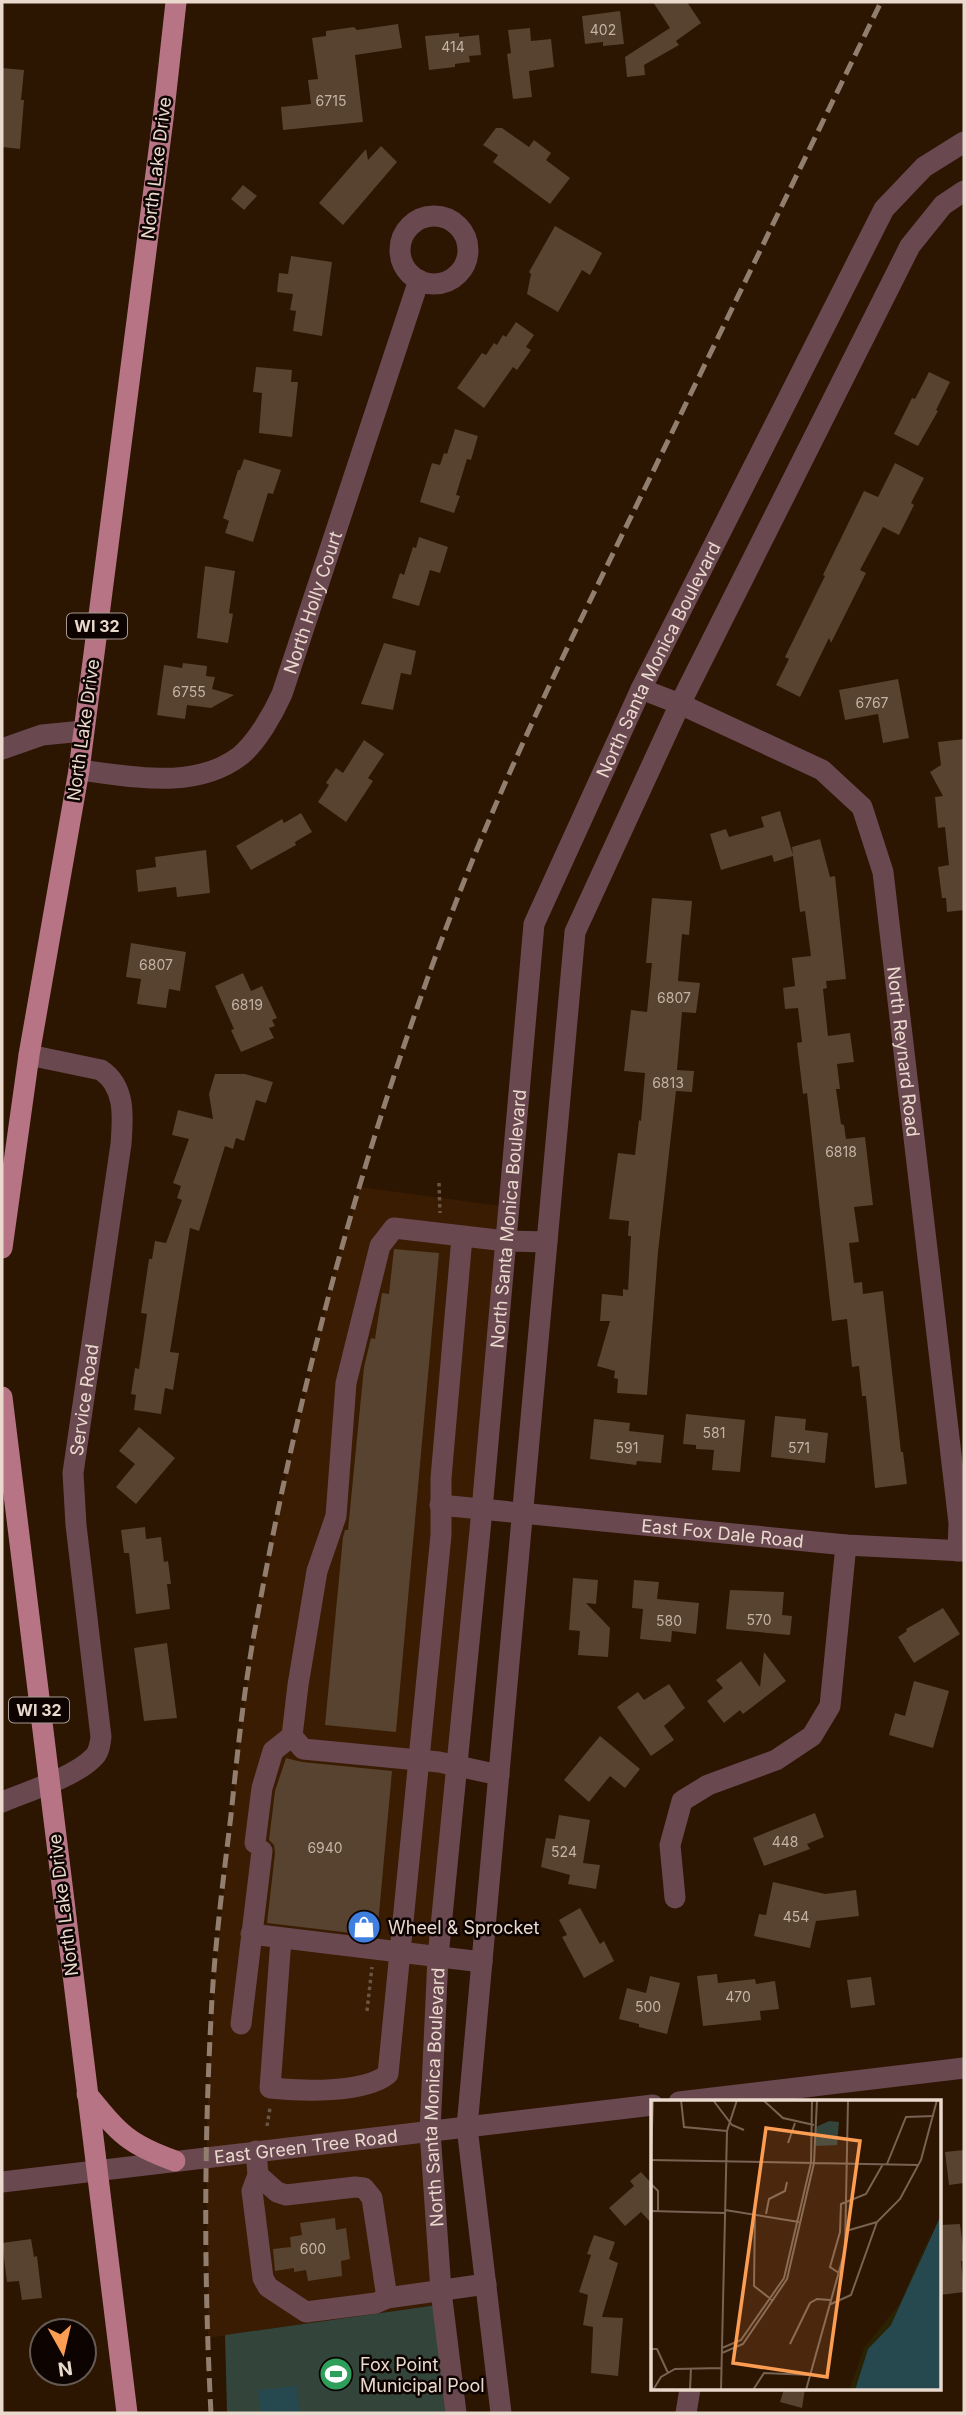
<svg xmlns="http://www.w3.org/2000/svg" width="966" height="2415" viewBox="0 0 966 2415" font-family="Inter,sans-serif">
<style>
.built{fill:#391c01}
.green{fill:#33443a}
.water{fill:#26484f}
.building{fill:#57432f}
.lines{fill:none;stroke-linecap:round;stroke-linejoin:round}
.path{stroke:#6a5443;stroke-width:3.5;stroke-dasharray:3.5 3.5;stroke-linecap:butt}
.minor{stroke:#694850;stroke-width:21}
.major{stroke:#b77484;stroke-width:21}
.rail{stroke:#927e6e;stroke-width:5;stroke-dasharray:14 7;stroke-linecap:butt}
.labels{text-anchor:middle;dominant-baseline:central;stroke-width:5;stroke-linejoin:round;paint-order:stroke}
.number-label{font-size:14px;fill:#c5b4a6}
.shield{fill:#0d0401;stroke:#a89990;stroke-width:2}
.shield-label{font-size:16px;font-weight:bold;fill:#ead9cd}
.street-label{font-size:18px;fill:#ead9cd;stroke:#0d0401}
.poi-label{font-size:18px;fill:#ead9cd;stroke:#0d0401;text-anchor:start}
.inset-road{fill:none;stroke:#786353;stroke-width:2}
.view{fill:#fc9d54;fill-opacity:0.15;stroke:#fc9d54;stroke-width:3.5}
.inset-edge{fill:none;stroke:#ead9cd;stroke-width:3.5}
</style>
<rect width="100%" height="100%" fill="#2c1501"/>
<polygon class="built" points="360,1187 509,1207 438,1957 442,2304 208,2338 206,2157 211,2012 241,1722 256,1618 283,1485 330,1289"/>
<polygon class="green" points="437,2305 450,2413 227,2413 225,2335"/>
<polygon class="water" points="296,2386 300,2413 261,2413 258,2390"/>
<g class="building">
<polygon points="653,2 687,2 701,23 676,41 679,45 644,65 645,75 627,77 625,57 670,28"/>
<polygon points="620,11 624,44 603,46 603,42 585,44 582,16"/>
<polygon points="398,24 402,48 355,55 363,122 283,130 281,107 311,104 308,80 318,79 312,38 326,36 326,31 354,27 357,30"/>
<polygon points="530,28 531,41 551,39 554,67 529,71 532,97 513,99 507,54 511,53 508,30"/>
<polygon points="459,33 459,37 479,35 481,55 469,56 470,62 455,64 455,67 429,70 425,36"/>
<polygon points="2,68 24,70 21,100 24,100 20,149 2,147"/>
<polygon points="496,128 502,128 529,147 534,140 551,153 546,160 570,178 550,204 493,162 498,155 483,145"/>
<polygon points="381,146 397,162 343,225 319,203 366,149 368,160"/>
<polygon points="243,185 257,196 244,210 231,199"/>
<polygon points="555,226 602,253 590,275 582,270 558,312 527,294 531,274 529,272"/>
<polygon points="291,256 332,262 322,336 293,331 296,311 290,310 293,294 277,292 279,273 288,274"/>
<polygon points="516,322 534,335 526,347 531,350 517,370 513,367 484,408 457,388 482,353 486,355 494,343 497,345 503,335 506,337"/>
<polygon points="256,367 292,370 291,382 298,382 292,437 259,433 262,393 253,392"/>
<polygon points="929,372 950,382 936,410 938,411 918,446 894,434 912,398 915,399"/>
<polygon points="455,429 478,436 471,460 467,459 456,495 460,496 454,513 420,502 432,463 440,465 444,453 447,454"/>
<polygon points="244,459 281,470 273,494 268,493 253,542 225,533 229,521 223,518 238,470 240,470"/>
<polygon points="895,463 924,478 911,503 914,505 899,535 883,527 860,570 866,573 831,643 829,638 800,697 776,685 789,659 785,657 825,576 823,575 864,491 878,497"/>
<polygon points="419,537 448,547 440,573 430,570 419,606 392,598 400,573 404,575 413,547 416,548"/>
<polygon points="205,566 235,571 229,613 233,614 228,643 197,638"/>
<polygon points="384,643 416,651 411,675 401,673 393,710 361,704"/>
<polygon points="183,663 207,666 206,676 215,677 212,689 234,695 211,708 187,705 185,719 157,715 164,665 182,668"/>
<polygon points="898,679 909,738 883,743 878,714 845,720 839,690"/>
<polygon points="964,739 964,910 947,912 946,898 942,898 938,867 949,865 945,827 938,828 935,797 943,796 930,772 941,765 938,742"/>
<polygon points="364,740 384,754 368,778 373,781 346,822 318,802 329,785 326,783 336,768 343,773"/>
<polygon points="780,811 793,855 792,847 820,839 830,877 835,876 846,979 826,981 827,988 823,989 828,1036 850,1033 854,1062 837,1064 840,1089 836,1089 841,1124 844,1125 846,1139 865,1137 873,1205 854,1207 859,1242 849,1243 854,1283 862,1282 863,1294 883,1291 901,1452 903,1452 907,1484 875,1488 866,1396 862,1396 859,1366 852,1367 847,1319 832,1321 807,1093 803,1094 797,1043 802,1042 798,1008 785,1009 783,988 795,986 792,958 811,956 805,911 800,912 793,856 774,862 772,855 721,870 710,834 726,829 729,837 764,827 761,817"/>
<polygon points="301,813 312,832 295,842 296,845 251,870 236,846 282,819 284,823"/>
<polygon points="206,850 210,893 177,897 176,887 138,892 136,870 156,867 155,857"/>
<polygon points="652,898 692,901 689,935 682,934 678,981 700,983 696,1013 682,1012 677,1070 694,1071 692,1092 676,1091 658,1252 647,1395 617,1393 618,1379 614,1378 615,1371 597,1366 610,1321 600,1321 602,1294 623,1296 623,1289 628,1290 631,1236 628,1236 629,1221 609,1219 618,1153 635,1155 639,1120 641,1121 645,1073 624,1071 631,1010 647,1012 652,963 646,963"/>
<polygon points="131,943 186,952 180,991 169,989 166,1008 137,1004 141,979 126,977"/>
<polygon points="243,973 251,991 262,986 277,1018 272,1020 275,1026 269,1028 274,1038 241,1052 231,1030 234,1029 215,986"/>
<polygon points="215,1074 245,1074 273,1082 266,1103 256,1100 244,1141 236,1138 233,1149 225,1146 199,1231 190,1228 170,1352 179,1353 173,1390 165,1388 161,1414 134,1410 136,1395 131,1394 135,1368 139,1369 147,1314 141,1313 149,1259 152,1259 155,1241 166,1243 182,1200 177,1198 181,1186 173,1183 189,1139 172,1135 178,1110 213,1119 209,1094"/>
<polygon points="394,1249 439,1253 396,1732 325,1725 343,1537 345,1530 348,1530 364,1367 371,1338 375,1339 382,1293 389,1294"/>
<polygon points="686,1414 745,1420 740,1472 712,1470 714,1450 696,1449 696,1445 683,1444"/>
<polygon points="775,1416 806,1419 805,1430 828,1433 825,1463 771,1457"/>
<polygon points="594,1419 630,1423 629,1431 664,1435 661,1463 637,1461 636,1465 590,1459"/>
<polygon points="139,1427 175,1458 136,1504 116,1487 135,1464 119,1451"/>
<polygon points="145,1527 146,1539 161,1537 164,1562 168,1561 171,1584 167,1584 170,1609 136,1614 129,1553 124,1553 121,1530"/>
<polygon points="573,1578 598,1580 596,1604 586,1603 610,1628 608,1657 578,1655 580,1631 569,1630"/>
<polygon points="634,1580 659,1582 657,1599 699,1603 696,1634 672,1631 671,1642 640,1639 643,1609 632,1608"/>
<polygon points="730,1590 784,1592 782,1615 792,1616 790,1635 726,1629"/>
<polygon points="943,1608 960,1634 914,1663 898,1637 907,1631 906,1629"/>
<polygon points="167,1643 177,1718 144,1721 134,1648"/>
<polygon points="764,1652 786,1681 743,1714 740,1710 724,1723 707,1701 723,1688 716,1680 741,1661 760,1687"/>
<polygon points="914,1681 949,1691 933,1748 889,1735 895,1713 905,1716"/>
<polygon points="669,1684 685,1708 664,1726 674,1740 651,1756 617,1707 638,1692 644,1700"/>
<polygon points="600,1736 640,1769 625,1788 610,1776 589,1802 564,1780"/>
<polygon points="286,1758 302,1762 392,1771 377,1936 267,1923 275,1853 274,1845 269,1840 275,1791"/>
<polygon points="815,1813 824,1837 807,1844 810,1849 764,1866 753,1838"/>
<polygon points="559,1815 590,1820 583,1863 600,1865 596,1889 568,1884 570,1875 541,1867 546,1838 555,1839"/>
<polygon points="773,1882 825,1894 856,1890 859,1916 816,1921 810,1948 754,1936 759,1914 766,1915"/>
<polygon points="580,1908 600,1944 604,1941 614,1961 584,1978 562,1937 567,1935 559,1920"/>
<polygon points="717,1974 718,1983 755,1979 756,1984 775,1981 779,2009 760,2011 761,2020 703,2026 697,1976"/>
<polygon points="650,1976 680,1983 667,2034 639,2027 639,2024 619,2019 627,1988 646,1993"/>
<polygon points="871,1977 875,2005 851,2008 847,1980"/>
<polygon points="964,2150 964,2183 949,2185 945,2152"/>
<polygon points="641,2172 653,2185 653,2225 641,2212 625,2226 609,2208 634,2186 630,2181"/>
<polygon points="335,2218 336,2230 346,2228 350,2259 341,2261 342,2276 308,2281 306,2270 294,2272 294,2268 275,2271 273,2249 291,2247 290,2237 302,2235 300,2223"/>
<polygon points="960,2224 964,2255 964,2261 961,2261 964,2292 940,2295 940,2225"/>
<polygon points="594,2235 615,2242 609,2259 618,2263 602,2317 623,2318 618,2376 591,2373 593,2327 583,2325 588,2295 579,2292 591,2255 587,2254"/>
<polygon points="31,2239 34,2257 37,2256 42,2298 22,2300 19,2281 7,2282 2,2243"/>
<polygon points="784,2389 805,2389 802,2408 780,2402"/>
</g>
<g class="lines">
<g class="path">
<polyline points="439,1183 440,1213"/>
<polyline points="367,2011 372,1967"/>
<polyline points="267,2126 270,2108"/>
</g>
<g class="minor">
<circle cx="434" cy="250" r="34"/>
<path id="s1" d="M641 689 680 704 822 770 862 807 883 872 959 1523 958 1551"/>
<polyline points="2,749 42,735 83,731"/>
<path id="s2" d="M79 770C131 776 194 791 240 756 257 742 273 714 282 694L419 280"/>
<path id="s3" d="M440 1505 846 1545 964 1551"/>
<polyline points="499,1775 439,1762 303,1749 292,1736 298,1685 317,1571 336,1516 346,1383 380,1246 394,1228 506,1241 547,1242"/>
<path id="s4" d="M2 1802C28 1791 73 1778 93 1758 99 1753 100 1745 101 1737L76 1525 73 1473 121 1144C123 1117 126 1087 101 1070L29 1055"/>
<polyline points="255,1843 262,1788 273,1751 292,1736"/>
<polyline points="675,1898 670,1845 682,1801 708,1785 776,1760 812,1736 830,1706 846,1545"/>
<polyline points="251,1934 482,1962"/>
<path d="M281 1939 270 2088C300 2091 364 2094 388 2074L441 1535V1478L462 1237"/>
<polyline points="241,2024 262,1851"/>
<polyline points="679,2102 964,2068"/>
<polyline points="256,2151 258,2175 252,2191 263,2278 268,2287 306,2312 376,2303 387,2298 486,2284"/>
<polyline points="258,2175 277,2192 286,2195 355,2187 364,2188 372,2198 387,2298"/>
<path id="s5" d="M2 2182 653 2105"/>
<path id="s6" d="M456 2413 441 2291 430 2131 438 1957 482 1510 534 924 641 689 884 209 924 167 964 142"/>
<polyline points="501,2413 467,2127 575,932 680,704 910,246 943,205 964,191"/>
<polyline points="686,2413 690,2389"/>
</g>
<g class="major">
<polyline points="2,1248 29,1055 79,770 163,119 176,2"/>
<polyline points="2,1397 127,2413"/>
<path d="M87 2094C119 2133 127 2144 175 2161"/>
</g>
<path class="rail" d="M211 2413C204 2282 204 2150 211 2018 214 1950 223 1882 231 1815 238 1747 245 1679 258 1613 303 1366 370 1123 461 889 515 751 582 617 647 484 725 323 803 162 881 2"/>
</g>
<defs>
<symbol id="shop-disc" viewBox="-11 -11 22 22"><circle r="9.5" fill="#3f7fe0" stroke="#0d0401"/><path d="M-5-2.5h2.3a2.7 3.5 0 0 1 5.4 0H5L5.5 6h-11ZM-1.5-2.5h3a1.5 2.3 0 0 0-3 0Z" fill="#fff"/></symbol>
<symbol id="stadium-disc" viewBox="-11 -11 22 22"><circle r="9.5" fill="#2e9e5b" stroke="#0d0401"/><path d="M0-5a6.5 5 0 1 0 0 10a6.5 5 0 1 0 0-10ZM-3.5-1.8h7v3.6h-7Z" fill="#fff"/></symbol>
</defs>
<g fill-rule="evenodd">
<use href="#shop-disc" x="345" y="1908" width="38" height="38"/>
<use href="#stadium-disc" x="317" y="2355" width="38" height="38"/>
</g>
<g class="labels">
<g class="number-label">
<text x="603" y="29">402</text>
<text x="453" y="46">414</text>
<text x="331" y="100">6715</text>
<text x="189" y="691">6755</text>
<text x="872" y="702">6767</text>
<text x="156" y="964">6807</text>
<text x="674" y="997">6807</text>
<text x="247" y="1004">6819</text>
<text x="668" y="1082">6813</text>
<text x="841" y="1151">6818</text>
<text x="714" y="1432">581</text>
<text x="627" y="1447">591</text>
<text x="799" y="1447">571</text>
<text x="759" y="1619">570</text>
<text x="669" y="1620">580</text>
<text x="785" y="1841">448</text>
<text x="325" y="1847">6940</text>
<text x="564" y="1851">524</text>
<text x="796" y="1916">454</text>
<text x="738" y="1996">470</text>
<text x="648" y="2006">500</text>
<text x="313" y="2248">600</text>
</g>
<g class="shield">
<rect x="67" y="613.5" width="60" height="25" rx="5"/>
<rect x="9" y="1697.5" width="60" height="25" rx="5"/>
</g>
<g class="shield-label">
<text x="97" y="626">WI 32</text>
<text x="39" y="1710">WI 32</text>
</g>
<g class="street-label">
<text transform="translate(156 168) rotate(-83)">North Lake Drive</text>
<text stroke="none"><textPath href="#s2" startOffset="338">North Holly Court</textPath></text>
<text stroke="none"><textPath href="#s6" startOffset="1787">North Santa Monica Boulevard</textPath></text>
<text transform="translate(83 730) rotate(-82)">North Lake Drive</text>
<text stroke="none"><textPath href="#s1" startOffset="502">North Reynard Road</textPath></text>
<text stroke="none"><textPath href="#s6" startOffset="1199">North Santa Monica Boulevard</textPath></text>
<text stroke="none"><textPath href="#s4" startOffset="464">Service Road</textPath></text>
<text stroke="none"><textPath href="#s3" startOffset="284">East Fox Dale Road</textPath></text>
<text transform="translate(63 1905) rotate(-97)">North Lake Drive</text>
<text stroke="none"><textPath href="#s6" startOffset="317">North Santa Monica Boulevard</textPath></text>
<text stroke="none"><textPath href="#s5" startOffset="306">East Green Tree Road</textPath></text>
</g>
<g class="poi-label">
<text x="388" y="1927">Wheel &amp; Sprocket</text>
<text x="360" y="2364">Fox Point<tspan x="360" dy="21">Municipal Pool</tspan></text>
</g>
</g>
<g transform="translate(651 2100)">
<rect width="290" height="290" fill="#2c1501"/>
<path d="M178 21 188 22 186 45 165 46V27Z" fill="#33443a"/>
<path d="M290 109 256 193 240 225 217 249 204 290H198L213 248 249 203Z" fill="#2a2202"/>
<path d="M290 115V290H204L217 249 240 225Z" fill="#26484f"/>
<path class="inset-road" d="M30 0 33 27 76 31M62 0 81 25 93 30M112 0 132 18 163 25M137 43 144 23M0 54 2 0M0 60 267 65M236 64 255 17 283 16M0 84 7 91V111M74 110 148 122M0 111 74 113M104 112 103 186 121 200M115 114 118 99 134 91 136 82M195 131 226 122M188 173 179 167 189 132 190 104 215 94 232 64M180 204 200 195 226 122 249 99 270 60 286 0M139 244 159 203 166 199 179 200M71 248 90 240 133 178 160 63 161 0M0 249H6L17 273M71 253 92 244 136 179 163 63 166 0M2 290 10 277 24 269 70 268M39 290 40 268M70 290 76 31 86 0M102 290 113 273 159 275M155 290 194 150 197 0"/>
<path class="view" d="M115 28 209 41 176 277 82 263Z"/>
<rect width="290" height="290" class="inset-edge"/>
</g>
<rect width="966" height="2415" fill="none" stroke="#ead9cd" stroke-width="7"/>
<g transform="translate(63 2352) rotate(172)"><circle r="33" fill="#0d0401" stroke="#655953" stroke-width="2"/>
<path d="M0-5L12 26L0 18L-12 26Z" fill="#fc9d54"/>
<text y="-10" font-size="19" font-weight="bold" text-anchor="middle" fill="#ead9cd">N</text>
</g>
</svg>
